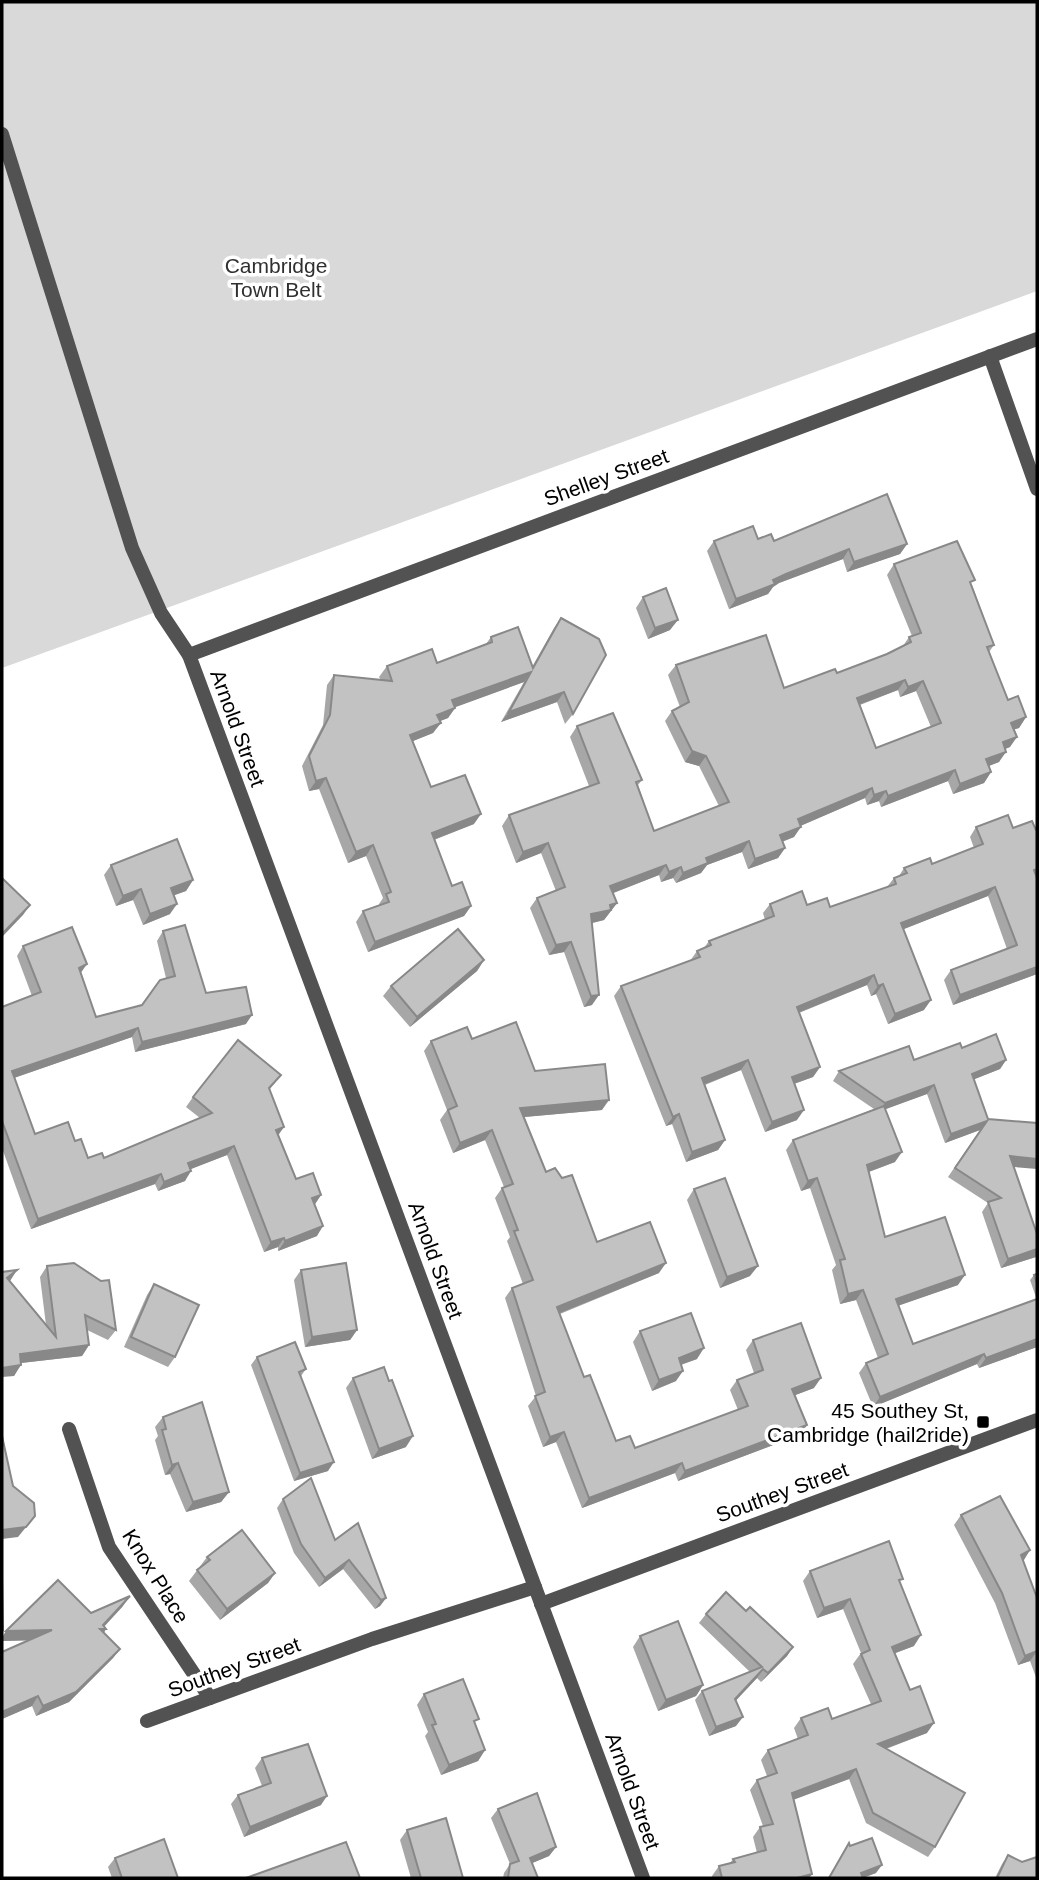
<svg xmlns="http://www.w3.org/2000/svg" width="1039" height="1880" viewBox="0 0 1039 1880" font-family="Arial,sans-serif">
<style>
.green{fill:#d9d9d9}
.lines{fill:none;stroke-linecap:round;stroke-linejoin:round}
.lane{stroke:#525252;stroke-width:14}
.street{stroke:#525252;stroke-width:14}
.wall{fill:#a7a7a7;fill-rule:evenodd}
.shaded-wall{fill:#888}
.building{fill:#c2c2c2;stroke:#888;stroke-width:2;fill-rule:evenodd}
.poi-dot{fill:#000;stroke:#fff;stroke-width:2.5}
.labels{text-anchor:middle;dominant-baseline:central;stroke-width:7;stroke-linejoin:round;paint-order:stroke}
.park-label{font-size:21px;fill:#303030;stroke:#fff}
.street-label{font-size:21px;fill:#000;stroke:#fff}
.poi-label{font-size:21px;fill:#000;stroke:#fff;text-anchor:end}
</style>
<rect width="100%" height="100%" fill="#fff"/>
<polygon class="green" points="2,2 1037,2 1037,291 2,668"/>
<g class="lines">
<polyline class="lane" points="2,134 132,548 161,613 189,655"/>
<g class="street">
<polyline points="990,356 1037,489"/>
<polyline points="69,1429 109,1547 210,1698"/>
<polyline points="541,1604 1037,1420"/>
<polyline points="147,1721 372,1639 535,1587"/>
<polyline points="643,1878 189,655 1037,339"/>
</g>
</g>
<g class="wall">
<polygon points="758,539 774,541 907,544 900,554 847,572 843,559 779,583 773,587 768,594 729,609 707,551 714,541"/>
<path d="M894 564 972 585 994 645 989 652 1008 700 1026 717 1019 728 1014 729 1010 747 1005 749 999 762 988 766 991 772 984 783 953 794 948 781 881 807 879 801 867 805 865 798 800 826 794 837 782 842 785 848 778 858 748 869 742 852 707 865 701 873 676 883 673 878 661 882 659 875 613 893 617 903 604 920 592 923V1005L584 1007 564 952 549 955 530 908 537 898 556 891 541 853 516 863 502 826 509 815 589 786 570 737 577 726 642 780 638 785 654 831 719 806 699 766 685 762 665 721 672 711 680 707 668 675 676 665 784 688 837 673 887 654 903 646 909 637 912 636 887 575ZM898 690 900 697 916 691 931 727 876 748 860 705Z"/>
<polygon points="643,597 670,630 648,639 636,608"/>
<polygon points="561,618 573,714 565,724 557,702 501,722 524,682 454,707 455,708 448,718 440,721 433,733 413,741 431,787 474,824 434,840 452,886 471,906 464,916 368,952 356,922 363,911 379,905 379,904 383,898 366,856 348,863 319,789 309,791 302,766 323,725 327,685 334,675 381,680 379,677 387,666 437,663 486,644 491,637 532,667 554,628"/>
<polygon points="976,827 1037,830 1037,974 953,1005 944,980 951,970 1007,949 988,896 903,929 924,1010 888,1024 876,994 871,996 867,985 799,1013 820,1067 813,1077 794,1084 797,1120 765,1132 741,1070 705,1085 725,1140 718,1150 686,1162 672,1124 666,1126 614,996 621,986 690,961 697,951 704,948 709,941 765,920 763,913 770,904 830,907 887,887 894,878 899,876 904,868 932,864 974,848 970,837"/>
<polygon points="111,865 193,880 186,891 174,895 170,914 143,925 133,900 116,906 104,875"/>
<polygon points="163,931 206,993 246,1024 135,1052 132,1037 14,1078 35,1134 75,1141 88,1158 104,1158 200,1118 186,1107 193,1097 281,1075 270,1089 278,1136 296,1179 321,1195 315,1204 317,1236 278,1251 278,1247 264,1252 227,1155 190,1169 185,1181 158,1191 155,1184 31,1229 2,1148 2,1007 32,996 17,956 23,946 81,973 96,1017 142,1005 166,978 157,941"/>
<polygon points="484,960 477,971 410,1027 383,996 391,986"/>
<polygon points="472,1039 535,1071 602,1110 524,1117 546,1172 597,1242 659,1273 560,1314 584,1377 616,1441 635,1448 738,1410 730,1390 737,1380 754,1373 746,1350 753,1340 814,1388 795,1395 807,1425 800,1435 678,1481 675,1473 582,1508 556,1442 543,1447 528,1406 536,1396 505,1298 512,1288 523,1284 507,1241 510,1237 495,1198 502,1188 504,1187 485,1140 453,1153 440,1120 447,1110 424,1051 431,1041"/>
<polygon points="962,1048 1006,1060 1000,1069 974,1079 988,1119 1013,1167 1036,1257 1001,1268 982,1212 988,1203 948,1177 980,1130 945,1143 927,1094 885,1109 895,1162 869,1172 885,1237 958,1285 899,1305 913,1344 1037,1300 1030,1280 1034,1275 1037,1274 1037,1347 979,1368 977,1364 873,1407 859,1373 866,1363 878,1358 856,1300 840,1304 832,1270 836,1265 810,1188 801,1191 786,1150 793,1140 874,1109 833,1081 839,1071 914,1060"/>
<polygon points="694,1189 750,1276 720,1288 687,1200"/>
<polygon points="47,1266 116,1330 108,1340 87,1330 89,1345 82,1356 21,1363 14,1376 9,1281 46,1325 40,1277"/>
<polygon points="301,1270 357,1330 350,1340 305,1347 294,1280"/>
<polygon points="154,1284 175,1357 168,1367 124,1347 147,1295"/>
<polygon points="640,1331 697,1359 681,1365 676,1381 652,1391 633,1342"/>
<polygon points="257,1357 306,1369 301,1376 328,1471 294,1481 251,1365"/>
<polygon points="353,1378 406,1447 372,1459 346,1388"/>
<polygon points="163,1417 229,1492 221,1502 186,1512 170,1474 165,1475 155,1440 158,1436 155,1427"/>
<polygon points="283,1499 335,1540 386,1598 380,1606 375,1609 343,1569 319,1587 294,1553 277,1508"/>
<polygon points="961,1515 1030,1550 1023,1560 1037,1598 1037,1680 1030,1661 1018,1665 995,1603 954,1525"/>
<polygon points="207,1557 275,1573 268,1583 220,1620 189,1581"/>
<polygon points="810,1571 900,1583 914,1646 895,1653 927,1733 886,1749 935,1847 928,1857 866,1823 849,1779 794,1799 812,1874 809,1878 712,1878 712,1876 719,1866 730,1863 733,1859 757,1853 753,1837 760,1827 763,1826 750,1790 757,1780 767,1776 761,1760 768,1750 798,1739 794,1728 801,1718 832,1719 871,1704 853,1664 861,1653 843,1609 817,1618 803,1581"/>
<polygon points="123,1606 104,1626 106,1629 104,1633 120,1649 113,1658 69,1702 36,1716 32,1706 2,1719 2,1652 30,1640 2,1641 2,1638 6,1631"/>
<polygon points="746,1611 793,1647 787,1656 761,1682 757,1678 736,1700 736,1726 709,1736 695,1700 702,1691 750,1672 699,1623 706,1614"/>
<polygon points="640,1636 703,1685 696,1696 658,1711 633,1647"/>
<polygon points="424,1694 475,1725 485,1750 478,1761 441,1775 425,1736 428,1732 417,1705"/>
<polygon points="262,1758 321,1805 244,1837 231,1804 238,1795 262,1786 255,1768"/>
<polygon points="498,1809 556,1847 549,1856 532,1863 538,1878 503,1878 504,1873 510,1864 491,1818"/>
<polygon points="407,1830 463,1878 411,1878 400,1840"/>
<polygon points="849,1843 850,1846 876,1873 863,1878 828,1878"/>
<polygon points="1008,1855 1022,1862 1037,1878 995,1878 1002,1864"/>
<polygon points="115,1858 178,1878 112,1878 108,1867"/>
</g>
<g class="shaded-wall">
<polygon points="907,544 900,554 847,572 854,562"/>
<polygon points="849,549 843,559 779,583 773,587 768,594 729,609 736,599 786,574"/>
<polygon points="678,620 670,630 648,639 655,628"/>
<polygon points="531,672 524,682 445,711 452,700"/>
<polygon points="905,680 898,690 850,708 857,698"/>
<polygon points="923,681 916,691 900,697 908,687"/>
<polygon points="564,692 557,702 501,722 509,712"/>
<polygon points="455,708 448,718 430,725 437,715"/>
<polygon points="1026,717 1019,728 1004,733 1011,723"/>
<polygon points="441,723 433,733 403,745 410,735"/>
<polygon points="1017,737 1010,747 995,753 1003,742"/>
<polygon points="692,751 706,756 699,766 685,762"/>
<polygon points="1006,752 999,762 979,770 986,759"/>
<polygon points="955,770 948,781 881,807 888,796"/>
<polygon points="991,772 984,783 953,794 960,784"/>
<polygon points="326,778 319,789 309,791 316,781"/>
<polygon points="872,788 865,798 791,830 798,819"/>
<polygon points="886,791 879,801 867,805 874,795"/>
<polygon points="481,814 474,824 425,843 432,833"/>
<polygon points="801,827 794,837 773,845 780,835"/>
<polygon points="749,841 742,852 707,865 701,873 676,883 683,873 706,858"/>
<polygon points="548,843 541,853 516,863 523,852"/>
<polygon points="373,845 366,856 348,863 356,852"/>
<polygon points="785,848 778,858 748,869 755,859"/>
<polygon points="666,865 659,875 603,897 610,886"/>
<polygon points="681,867 673,878 661,882 669,872"/>
<polygon points="193,880 186,891 164,899 171,888"/>
<polygon points="995,887 988,896 894,933 901,923"/>
<polygon points="141,889 133,900 116,906 123,896"/>
<polygon points="617,903 604,920 584,925 591,914"/>
<polygon points="177,904 170,914 143,925 150,914"/>
<polygon points="30,905 23,915 2,937 2,934"/>
<polygon points="471,906 464,916 368,952 375,942"/>
<polygon points="571,942 564,952 549,955 556,945"/>
<polygon points="484,960 477,971 410,1027 417,1017"/>
<polygon points="87,964 80,974 79,968"/>
<polygon points="1037,967 1037,974 953,1005 960,995"/>
<polygon points="874,975 867,985 790,1016 797,1007"/>
<polygon points="883,984 876,994 871,996 878,986"/>
<polygon points="599,995 592,1005 584,1007 591,996"/>
<polygon points="931,1000 924,1010 888,1024 895,1014"/>
<polygon points="252,1015 246,1024 135,1052 142,1042"/>
<polygon points="138,1028 132,1037 5,1081 12,1071"/>
<polygon points="748,1060 741,1070 695,1088 702,1078"/>
<polygon points="1006,1060 1000,1069 965,1083 972,1074"/>
<polygon points="820,1067 813,1077 785,1087 792,1077"/>
<polygon points="934,1085 927,1094 878,1112 885,1103"/>
<polygon points="609,1100 602,1110 513,1118 520,1108"/>
<polygon points="804,1110 797,1120 765,1132 772,1122"/>
<polygon points="679,1114 672,1124 666,1126 673,1117"/>
<polygon points="987,1121 980,1130 945,1143 951,1134"/>
<polygon points="284,1127 277,1137 276,1130"/>
<polygon points="492,1130 485,1140 453,1153 460,1143"/>
<polygon points="725,1140 718,1150 686,1162 692,1152"/>
<polygon points="234,1146 227,1155 181,1173 188,1163"/>
<polygon points="902,1152 895,1162 860,1175 867,1165"/>
<polygon points="1010,1156 1037,1159 1037,1169 1003,1166"/>
<polygon points="191,1171 185,1181 158,1191 164,1182"/>
<polygon points="161,1174 155,1184 31,1229 38,1219"/>
<polygon points="817,1178 810,1188 801,1191 808,1181"/>
<polygon points="321,1195 315,1204 312,1198"/>
<polygon points="323,1226 317,1236 278,1251 285,1241"/>
<polygon points="284,1238 278,1247 264,1252 271,1242"/>
<polygon points="1037,1249 1037,1254 1036,1257 1001,1268 1008,1259"/>
<polygon points="666,1263 659,1273 550,1317 557,1307"/>
<polygon points="758,1266 750,1276 720,1288 727,1277"/>
<polygon points="17,1270 10,1281 2,1287 7,1278"/>
<polygon points="965,1275 958,1285 889,1309 896,1299"/>
<polygon points="863,1290 856,1300 840,1304 848,1294"/>
<polygon points="357,1330 350,1340 305,1347 312,1337"/>
<polygon points="1037,1339 1037,1347 979,1368 986,1358"/>
<polygon points="89,1345 82,1356 12,1364 20,1354"/>
<polygon points="704,1348 697,1359 671,1368 679,1358"/>
<polygon points="984,1354 977,1364 873,1407 880,1397"/>
<polygon points="21,1365 14,1376 2,1377 2,1368"/>
<polygon points="683,1371 676,1381 652,1391 659,1380"/>
<polygon points="821,1378 814,1388 785,1399 792,1389"/>
<polygon points="807,1425 800,1435 678,1481 685,1471"/>
<polygon points="564,1432 556,1442 543,1447 550,1437"/>
<polygon points="413,1436 406,1447 372,1459 379,1449"/>
<polygon points="334,1462 328,1471 294,1481 300,1473"/>
<polygon points="178,1463 170,1474 165,1475 172,1465"/>
<polygon points="682,1463 675,1473 582,1508 589,1498"/>
<polygon points="229,1492 221,1502 186,1512 193,1502"/>
<polygon points="35,1516 18,1537 2,1539 2,1530"/>
<polygon points="1030,1550 1024,1560 1014,1564 1021,1555"/>
<polygon points="349,1560 343,1569 319,1587 325,1578"/>
<polygon points="275,1573 268,1583 220,1620 227,1609"/>
<polygon points="130,1596 123,1606 102,1629 106,1629 100,1638 93,1638 103,1625"/>
<polygon points="386,1598 380,1606 375,1609 381,1600"/>
<polygon points="850,1599 843,1609 817,1618 824,1608"/>
<polygon points="52,1630 46,1640 2,1641 2,1638 6,1631"/>
<polygon points="921,1635 914,1646 885,1657 892,1647"/>
<polygon points="793,1647 787,1656 761,1682 768,1673"/>
<polygon points="120,1649 113,1658 69,1702 36,1716 43,1706"/>
<polygon points="1037,1651 1030,1661 1018,1665 1025,1656"/>
<polygon points="763,1669 757,1678 729,1708 735,1699"/>
<polygon points="703,1685 696,1696 658,1711 666,1700"/>
<polygon points="38,1696 32,1706 2,1719 2,1712"/>
<polygon points="743,1717 736,1726 709,1736 716,1727"/>
<polygon points="934,1723 927,1733 871,1754 878,1744"/>
<polygon points="485,1750 478,1761 441,1775 449,1765"/>
<polygon points="856,1769 849,1779 785,1803 792,1793"/>
<polygon points="327,1796 321,1805 244,1837 250,1827"/>
<polygon points="556,1847 549,1856 523,1867 530,1858"/>
<polygon points="882,1865 876,1873 862,1878 861,1873"/>
<polygon points="812,1874 809,1878 797,1878"/>
</g>
<g class="building">
<polygon points="887,494 907,544 854,562 849,549 786,574 773,580 775,584 736,599 714,541 753,526 758,539 771,534 774,541"/>
<path d="M957 541 975 580 970 582 994 645 987 647 1008 700 1018 696 1026 717 1011 723 1017 737 1003 742 1006 752 986 759 991 772 960 784 955 770 888 796 886 791 874 795 872 788 798 819 801 827 780 835 785 848 755 859 749 841 706 858 708 863 683 873 681 867 669 872 666 865 610 886 617 903 610 905 611 910 591 914 599 995 591 996 571 942 556 945 537 898 565 887 548 843 523 852 509 815 599 783 577 726 613 713 642 780 636 782 654 831 729 802 706 756 692 751 672 711 689 702 676 665 766 635 784 688 835 669 837 673 887 654 911 642 909 637 921 633 894 564ZM905 680 908 687 923 681 941 723 876 748 857 698Z"/>
<polygon points="666,588 678,620 655,628 643,597"/>
<polygon points="561,618 599,639 606,655 573,714 564,692 509,712 531,672 452,700 455,708 437,715 441,723 410,735 431,787 465,775 481,814 432,833 452,886 462,882 471,906 375,942 363,911 389,902 386,894 391,892 373,845 356,852 326,778 316,781 309,756 330,715 334,675 392,681 387,666 432,649 437,663 492,642 491,637 518,627 533,668"/>
<polygon points="1008,815 1013,828 1032,821 1036,830 1037,830 1037,869 1034,870 1037,878 1037,967 960,995 951,970 1017,945 995,887 901,923 931,1000 895,1014 883,984 878,986 874,975 797,1007 820,1067 792,1077 804,1110 772,1122 748,1060 702,1078 725,1140 692,1152 679,1114 673,1117 621,986 700,957 697,951 711,945 709,941 774,916 770,904 802,891 807,905 827,898 830,907 896,884 894,878 907,873 904,868 930,858 932,864 983,844 976,827"/>
<polygon points="177,839 193,880 171,888 177,904 150,914 141,889 123,896 111,865"/>
<polygon points="2,878 30,905 2,934"/>
<polygon points="185,925 206,993 246,987 252,1015 142,1042 138,1028 12,1071 35,1134 68,1122 75,1141 81,1139 88,1158 102,1153 104,1158 212,1113 193,1097 238,1040 281,1075 269,1088 284,1127 276,1130 296,1179 313,1173 321,1195 312,1198 323,1226 285,1241 284,1238 271,1242 234,1146 188,1163 191,1171 164,1182 161,1174 38,1219 2,1121 2,1007 41,992 23,946 72,927 87,964 79,968 96,1017 142,1005 160,980 175,976 163,931"/>
<polygon points="458,929 484,960 417,1017 391,986"/>
<polygon points="516,1022 535,1071 605,1064 609,1100 520,1108 546,1172 555,1168 562,1178 572,1175 597,1242 650,1222 666,1263 557,1307 584,1377 590,1375 616,1441 630,1436 635,1448 748,1406 737,1380 763,1370 753,1340 801,1323 821,1378 792,1389 807,1425 685,1471 682,1463 589,1498 564,1432 550,1437 535,1396 545,1392 512,1288 533,1280 514,1231 518,1230 502,1188 513,1184 492,1130 460,1143 448,1110 457,1106 431,1041 467,1027 472,1039"/>
<polygon points="996,1034 1006,1060 972,1074 988,1119 1037,1123 1037,1159 1010,1156 1037,1234 1037,1249 1008,1259 988,1202 1001,1198 955,1168 987,1121 951,1134 934,1085 885,1103 839,1071 909,1046 914,1060 960,1043 962,1048"/>
<polygon points="884,1106 902,1152 867,1165 885,1237 945,1217 965,1275 896,1299 913,1344 1037,1299 1037,1339 986,1358 984,1354 880,1397 866,1363 888,1354 863,1290 848,1294 840,1260 845,1259 817,1178 808,1181 793,1140"/>
<polygon points="725,1178 758,1266 727,1277 694,1189"/>
<polygon points="74,1263 101,1281 109,1280 116,1330 85,1315 89,1345 20,1354 21,1365 2,1368 2,1272 17,1270 7,1278 56,1337 47,1266"/>
<polygon points="346,1263 357,1330 312,1337 301,1270"/>
<polygon points="1037,1274 1037,1284 1034,1275"/>
<polygon points="154,1284 199,1305 175,1357 131,1337"/>
<polygon points="691,1313 704,1348 679,1358 683,1371 659,1380 640,1331"/>
<polygon points="295,1342 306,1369 299,1372 334,1462 300,1473 257,1357"/>
<polygon points="384,1367 389,1381 392,1380 413,1436 379,1449 353,1378"/>
<polygon points="202,1402 229,1492 193,1502 178,1463 172,1465 162,1430 166,1429 163,1417"/>
<polygon points="2,1436 13,1486 34,1503 35,1516 26,1527 2,1530"/>
<polygon points="311,1478 335,1540 358,1523 386,1598 381,1600 349,1560 325,1578 301,1544 283,1499"/>
<polygon points="1000,1496 1030,1550 1021,1555 1037,1598 1037,1653 1037,1651 1025,1656 1002,1593 961,1515"/>
<polygon points="242,1530 275,1573 227,1609 197,1570 210,1560 207,1557"/>
<polygon points="889,1541 903,1579 899,1580 921,1635 892,1647 910,1690 920,1686 934,1723 878,1744 965,1793 935,1847 873,1813 856,1769 792,1793 812,1874 797,1878 722,1878 719,1866 735,1862 733,1859 766,1850 760,1827 773,1824 757,1780 777,1773 768,1750 808,1735 801,1718 828,1708 832,1719 881,1701 861,1654 870,1650 850,1599 824,1608 810,1571"/>
<polygon points="2,1579 3,1630 2,1630"/>
<polygon points="58,1580 91,1613 130,1596 103,1625 106,1629 100,1629 120,1649 76,1692 43,1706 38,1696 2,1712 2,1652 52,1630 6,1631"/>
<polygon points="726,1592 746,1611 750,1607 793,1647 768,1673 763,1669 735,1699 743,1717 716,1727 702,1691 762,1667 706,1614"/>
<polygon points="678,1621 703,1685 666,1700 640,1636"/>
<polygon points="463,1679 479,1719 474,1721 485,1750 449,1765 432,1725 436,1724 424,1694"/>
<polygon points="308,1744 327,1796 250,1827 238,1795 271,1783 262,1758"/>
<polygon points="537,1793 556,1847 530,1858 538,1878 508,1878 510,1864 519,1861 498,1809"/>
<polygon points="446,1818 463,1878 421,1878 407,1830"/>
<polygon points="872,1838 882,1865 861,1873 863,1878 829,1878 849,1843 850,1846"/>
<polygon points="164,1839 178,1878 122,1878 115,1858"/>
<polygon points="346,1842 360,1878 246,1878"/>
<polygon points="1008,1855 1022,1862 1037,1857 1037,1878 997,1878"/>
</g>
<rect class="poi-dot" x="976" y="1415" width="14" height="14" rx="3.5"/>
<g class="labels">
<g class="park-label">
<text x="276" y="265">Cambridge<tspan x="276" dy="24">Town Belt</tspan></text>
</g>
<g class="street-label">
<text transform="translate(606 477) rotate(-20)">Shelley Street</text>
<text transform="translate(238 728) rotate(70)">Arnold Street</text>
<text transform="translate(436 1260) rotate(70)">Arnold Street</text>
<text transform="translate(782 1492) rotate(-20)">Southey Street</text>
<text transform="translate(156 1576) rotate(58)">Knox Place</text>
<text transform="translate(234 1667) rotate(-20)">Southey Street</text>
<text transform="translate(633 1791) rotate(70)">Arnold Street</text>
</g>
<g class="poi-label">
<text x="969" y="1410">45 Southey St,<tspan x="969" dy="24">Cambridge (hail2ride)</tspan></text>
</g>
</g>
<rect width="1039" height="1880" fill="none" stroke="#000000" stroke-width="7"/>
</svg>
